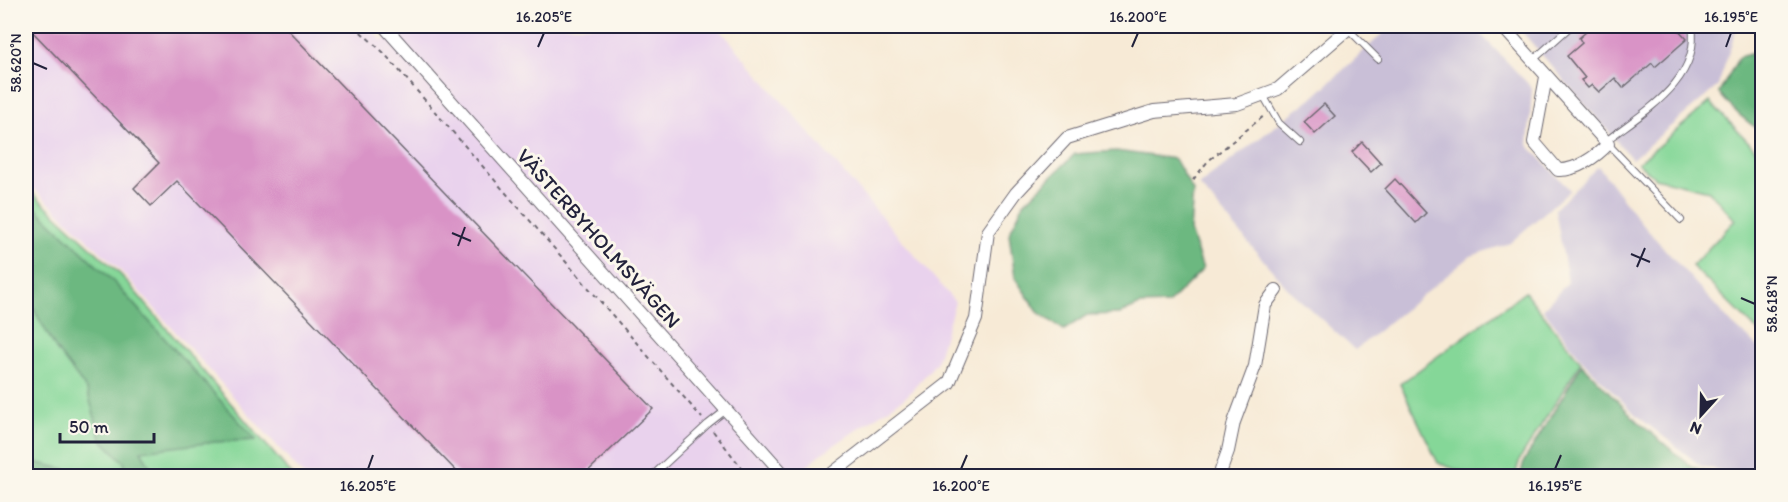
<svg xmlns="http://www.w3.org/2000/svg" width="1788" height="502" viewBox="0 0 1788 502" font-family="Itim,sans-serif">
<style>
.built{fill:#e9d2ed}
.industrial{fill:#c9bfd7}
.green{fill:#85d798;stroke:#547c6a;stroke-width:1.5}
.forest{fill:#6cb880;stroke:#476d5e;stroke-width:1.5}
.building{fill:#d993c6}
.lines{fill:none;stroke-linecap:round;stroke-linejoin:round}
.lane-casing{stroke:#6d6871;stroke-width:8}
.street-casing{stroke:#6d6871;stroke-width:14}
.path{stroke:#6d6871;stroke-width:2;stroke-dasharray:4.5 4.5;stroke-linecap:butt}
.lane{stroke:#fff;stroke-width:6}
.street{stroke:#fff;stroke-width:12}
.ticks{fill:none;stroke:#22223b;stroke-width:2}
.labels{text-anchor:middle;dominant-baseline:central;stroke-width:6;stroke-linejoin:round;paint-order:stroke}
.street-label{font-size:21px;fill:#22223b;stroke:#fbf7ec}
.neatline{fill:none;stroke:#22223b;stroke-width:2}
.ticks-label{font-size:15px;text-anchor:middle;fill:#22223b}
</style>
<rect width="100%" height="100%" fill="#fbf7ec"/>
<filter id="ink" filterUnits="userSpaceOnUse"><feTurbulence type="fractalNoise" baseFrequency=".0167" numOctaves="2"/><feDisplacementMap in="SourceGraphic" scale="12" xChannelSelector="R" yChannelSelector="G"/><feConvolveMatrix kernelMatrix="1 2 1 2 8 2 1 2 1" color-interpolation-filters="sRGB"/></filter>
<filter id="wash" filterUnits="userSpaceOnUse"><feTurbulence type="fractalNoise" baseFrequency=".008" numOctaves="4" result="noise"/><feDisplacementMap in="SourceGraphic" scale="24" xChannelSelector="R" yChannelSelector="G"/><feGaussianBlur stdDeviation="1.35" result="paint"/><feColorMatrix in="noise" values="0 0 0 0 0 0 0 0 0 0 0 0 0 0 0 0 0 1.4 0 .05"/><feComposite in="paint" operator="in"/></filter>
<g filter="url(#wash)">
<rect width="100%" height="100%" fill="#f7ead6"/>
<polygon class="built" points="26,26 368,26 382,41 398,26 717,26 955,302 936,363 907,396 821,454 796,476 304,476 122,272 26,181"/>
<g class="industrial">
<polygon points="1391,26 1473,26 1532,88 1528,145 1570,190 1510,243 1471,256 1355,350 1289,290 1199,185 1318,93"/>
<polygon points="1517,26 1737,26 1718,86 1632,159"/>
<polygon points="1598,166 1643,225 1733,325 1762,350 1762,476 1746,476 1701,466 1636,415 1583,361 1543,309 1568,282 1555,209"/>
</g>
<g class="green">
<polygon points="1710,102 1762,156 1762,335 1692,266 1735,220 1709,191 1655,178 1638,163"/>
<polygon points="26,187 121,275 293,476 26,476"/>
<polygon points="1525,292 1581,362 1520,459 1515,476 1473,476 1438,463 1400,384"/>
</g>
<g class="forest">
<path d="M1758 26H1762V131C1745 122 1731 108 1719 93L1739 57 1754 53 1760 45Z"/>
<polygon points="1116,151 1175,159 1193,191 1190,231 1203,269 1168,304 1140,305 1120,314 1087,315 1064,330 1038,312 1015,278 1009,234 1024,203 1075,154"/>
<polygon points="26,199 112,280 256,440 215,442 141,451 156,476 126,476 124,462 101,439 87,390 56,349 26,295"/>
<polygon points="1582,364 1637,421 1692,467 1719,476 1520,476 1524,461"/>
<polygon points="38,463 69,470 68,476 26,476 26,468"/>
</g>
<g id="blocks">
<g class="building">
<polygon points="27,26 284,26 653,409 583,476 461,476 177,181 151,206 134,188 159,163"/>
<polygon points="1593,26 1675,26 1687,39 1655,67 1652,63 1623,88 1615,78 1599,92 1592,85 1588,88 1581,80 1585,78 1567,56 1582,43 1579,38"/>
<polygon points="1324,104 1335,116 1315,134 1304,122"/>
<polygon points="1362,142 1381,163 1371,172 1352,152"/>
<polygon points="1395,179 1426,213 1416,223 1385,189"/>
</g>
</g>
</g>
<g filter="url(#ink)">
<use href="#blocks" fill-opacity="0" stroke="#6d6871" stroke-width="1.5"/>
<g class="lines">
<defs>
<g id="lane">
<polyline points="1348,29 1378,59"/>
<polyline points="1532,61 1571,26"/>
<polyline points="1263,95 1279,123 1300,142"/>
<path d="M1606 141C1643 112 1701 81 1692 26"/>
<polyline points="1608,144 1681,220"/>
<polyline points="652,476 708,424 726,410"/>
</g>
<g id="street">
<polyline points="384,26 785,476"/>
<path d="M1502 26 1608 144C1597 156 1576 171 1558 170L1534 142 1546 77"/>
<polyline points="829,476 949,383 976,319 988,232 1016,193 1067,138 1154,111 1237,104 1278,89 1351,26"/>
<polyline points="1219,476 1228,451 1234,422 1255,366 1265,305 1276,290"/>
</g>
</defs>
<use href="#lane" class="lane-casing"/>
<use href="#street" class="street-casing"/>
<g class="path">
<polyline points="354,26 383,52 702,418"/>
<polyline points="1193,180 1208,161 1265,115"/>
<polyline points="713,431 748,476"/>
</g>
<use href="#lane" class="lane"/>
<use href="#street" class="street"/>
</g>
</g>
<path class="ticks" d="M538 47 544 33M1132 47 1138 33M1726 47 1731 33M33 63 47 69M452 233 471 241M458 246 465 227M1631 254 1650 262M1637 267 1645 248M1741 298 1755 304M368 469 373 455M961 469 967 455M1555 469 1561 455"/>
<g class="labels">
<g class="street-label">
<text transform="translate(599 238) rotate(48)">VÄSTERBYHOLMSVÄGEN</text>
</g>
</g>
<rect width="1788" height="502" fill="none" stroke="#fbf7ec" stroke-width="66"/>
<g transform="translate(1701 415) rotate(202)" stroke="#fbf7ec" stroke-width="4.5" paint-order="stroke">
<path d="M0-4.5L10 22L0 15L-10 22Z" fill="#22223b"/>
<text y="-9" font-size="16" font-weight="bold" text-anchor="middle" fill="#22223b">N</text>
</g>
<path d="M60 433v9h94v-9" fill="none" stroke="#22223b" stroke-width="3"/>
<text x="69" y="433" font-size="18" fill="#22223b" stroke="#fbf7ec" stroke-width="4.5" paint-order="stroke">50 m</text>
<rect x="33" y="33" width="1722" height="436" class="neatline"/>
<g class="ticks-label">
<text x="544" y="22">16.205°E</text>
<text x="1138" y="22">16.200°E</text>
<text x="1731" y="22">16.195°E</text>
<text transform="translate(16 63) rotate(-90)" y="5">58.620°N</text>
<text transform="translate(1772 304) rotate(-90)" y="5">58.618°N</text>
<text x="368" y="491">16.205°E</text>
<text x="961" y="491">16.200°E</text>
<text x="1555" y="491">16.195°E</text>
</g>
</svg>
